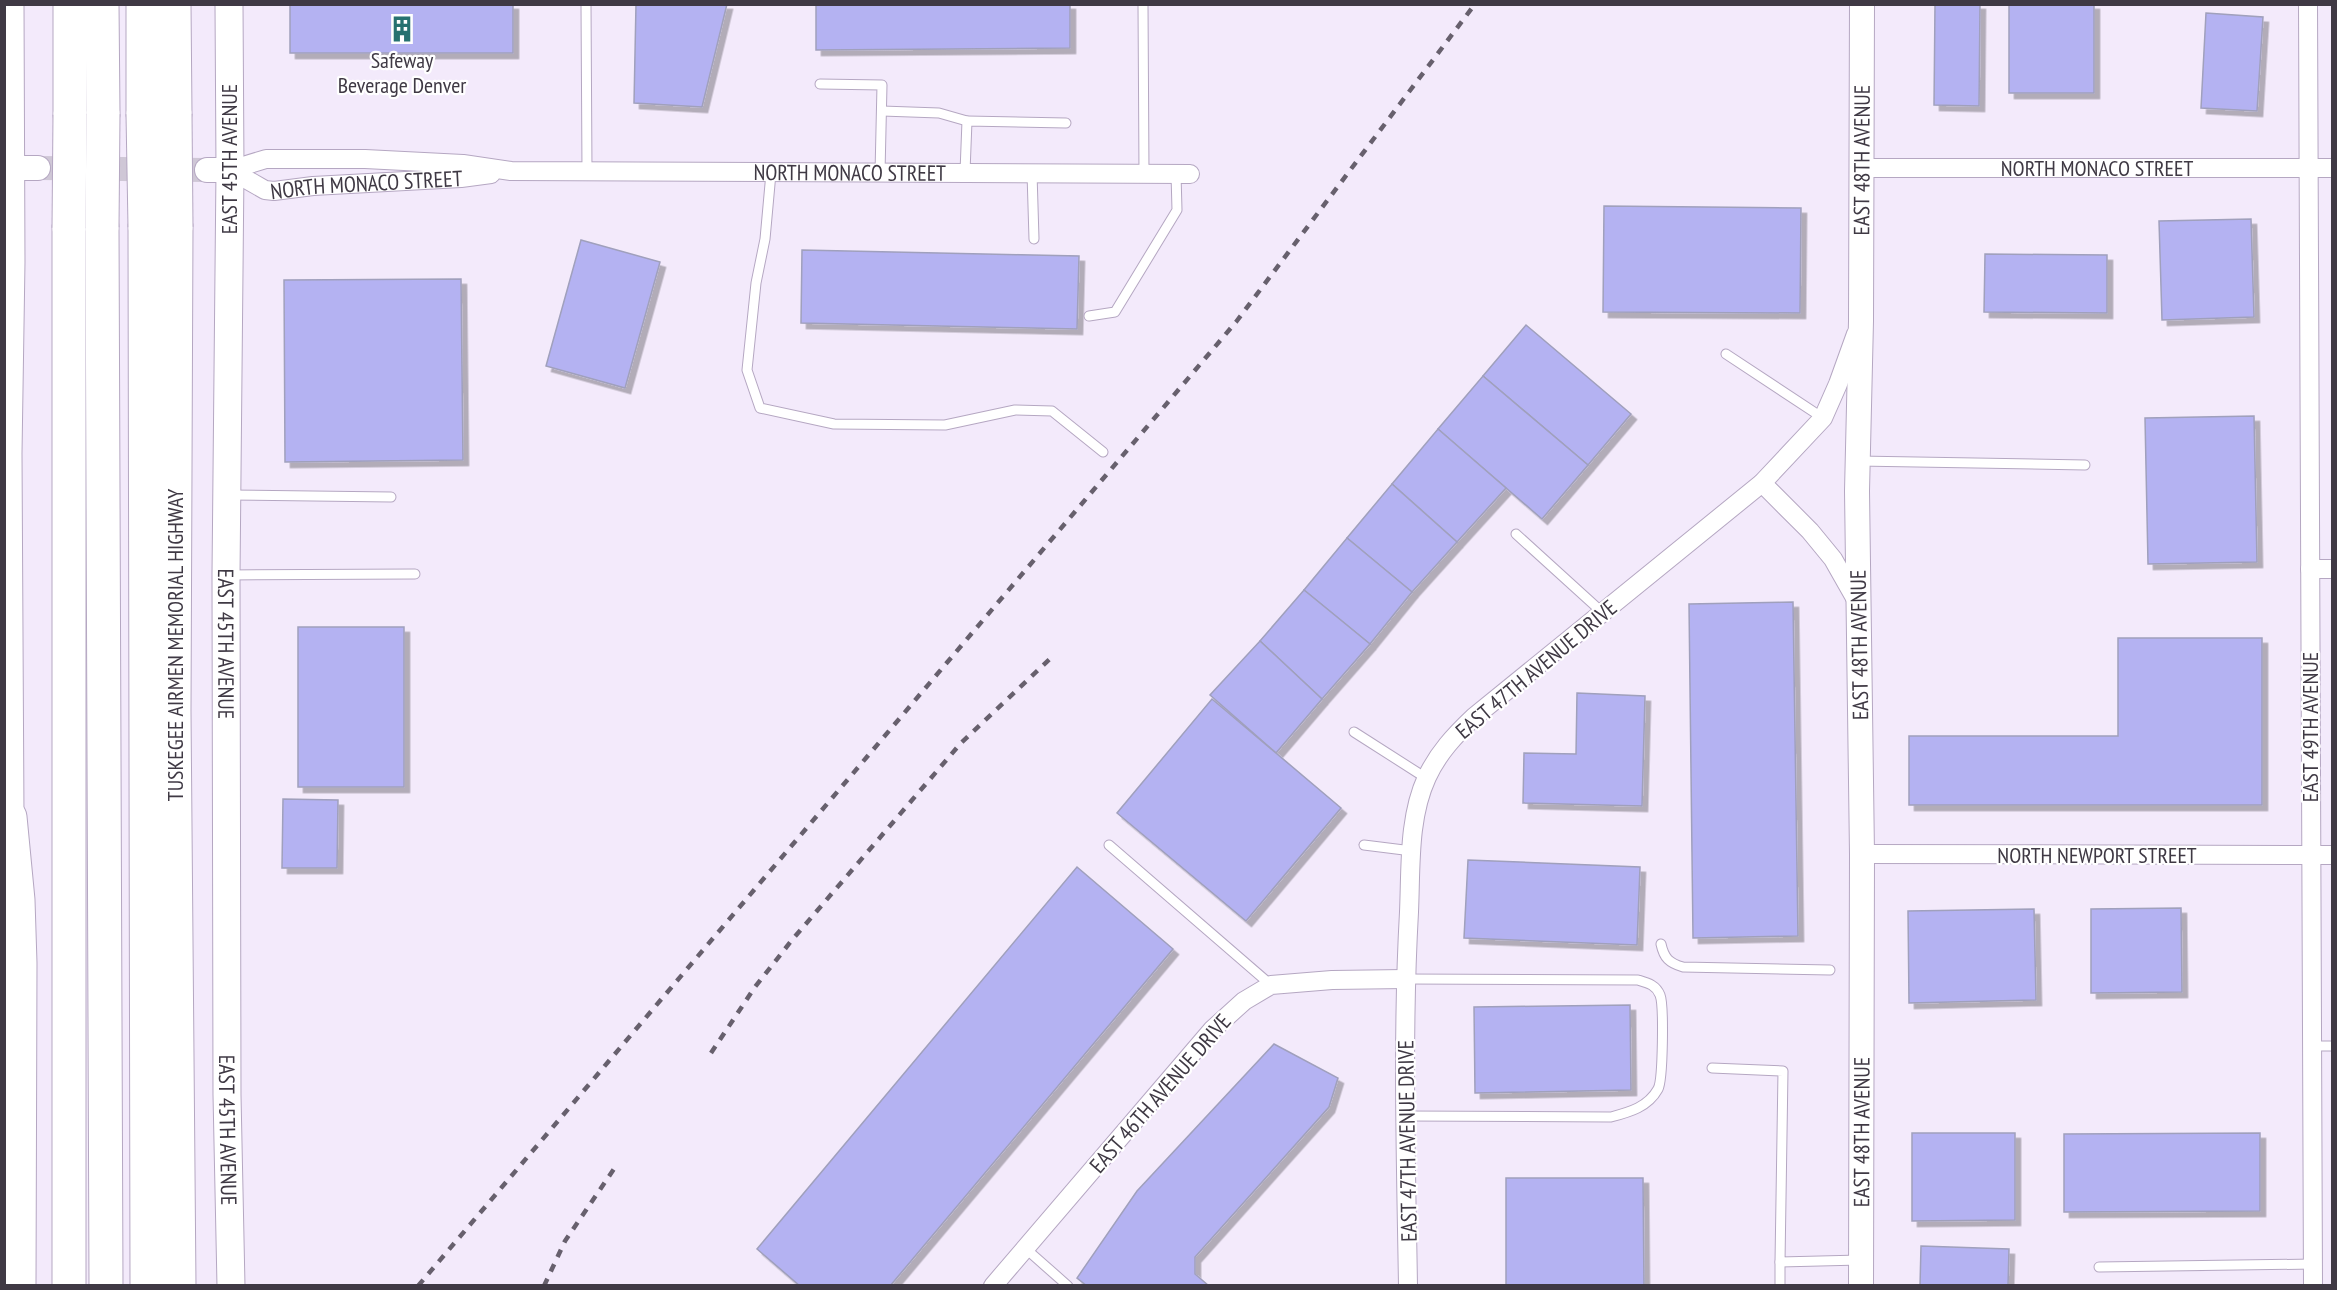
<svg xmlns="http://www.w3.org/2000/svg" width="2337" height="1290" font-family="'PT Sans Narrow',sans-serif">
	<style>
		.building { fill: #b4b2f2; stroke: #a0a0bc; stroke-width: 1.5; filter: url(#shadow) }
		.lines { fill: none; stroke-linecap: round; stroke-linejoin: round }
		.tertiary-tunnel { stroke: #cfc7d6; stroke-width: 24; stroke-dasharray: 24 12; stroke-linecap: butt }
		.service-casing { stroke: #b5a7c2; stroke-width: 11 }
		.minor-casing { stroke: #b5a7c2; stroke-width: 20 }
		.tertiary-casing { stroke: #b5a7c2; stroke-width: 26 }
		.secondary-casing { stroke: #b5a7c2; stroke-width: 29 }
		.motorway-casing { stroke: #b5a7c2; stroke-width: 35 }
		.service { stroke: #fff; stroke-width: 9 }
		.minor { stroke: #fff; stroke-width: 18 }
		.tertiary { stroke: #fff; stroke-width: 24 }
		.secondary { stroke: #fff; stroke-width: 27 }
		.motorway { stroke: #fff; stroke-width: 33 }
		.rail { stroke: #67606d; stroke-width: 4.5; stroke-dasharray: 8 8; stroke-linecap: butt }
		.motorway-bridge-casing { stroke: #b5a7c2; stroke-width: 35; stroke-linecap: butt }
		.motorway-bridge { stroke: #fff; stroke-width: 33 }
		.labels { text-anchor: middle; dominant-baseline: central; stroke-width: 4.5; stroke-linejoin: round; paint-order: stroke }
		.poi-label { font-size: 22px; fill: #3f3944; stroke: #fff }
		.street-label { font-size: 22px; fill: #3f3944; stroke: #fff }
	</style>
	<defs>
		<filter id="shadow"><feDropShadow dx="5.5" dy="5.5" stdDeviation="0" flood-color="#0004"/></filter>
	</defs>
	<rect width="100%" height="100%" fill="#f3eafb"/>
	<g class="building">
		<rect x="290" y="4" width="223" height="49"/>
		<path d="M636,4H727L702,107L634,103Z"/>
		<path d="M816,4H1070V48L816,50Z"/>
		<path d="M1935,4H1980L1979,106L1934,105Z"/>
		<rect x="2009" y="4" width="85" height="89"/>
		<path d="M2206,13L2263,17L2257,111L2201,108Z"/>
		<path d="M1604,206L1801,208L1800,313L1603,312Z"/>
		<path d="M2251,219L2254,317L2162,320L2159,221Z"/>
		<path d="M581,240L660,262L625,388L546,366Z"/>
		<path d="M802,250L1079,256L1077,329L801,323Z"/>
		<path d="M1985,254L2107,255V313L1984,312Z"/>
		<path d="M461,279L463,460L285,462L284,280Z"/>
		<path d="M1526,325L1631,414L1588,465L1483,376Z"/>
		<path d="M1483,376L1588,465L1542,519L1438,429Z"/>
		<path d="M2254,416L2257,562L2148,564L2145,418Z"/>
		<path d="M1438,429L1506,488L1457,542L1392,484Z"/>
		<path d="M1392,484L1457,542L1412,592L1347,538Z"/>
		<path d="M1347,538L1412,592L1370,644L1304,590Z"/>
		<path d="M1304,590L1370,644L1322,699L1260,641Z"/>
		<path d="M1793,602L1798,936L1693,938L1689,604Z"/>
		<rect x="298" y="627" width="106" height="160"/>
		<path d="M2118,638H2262V805H1909V736H2118Z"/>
		<path d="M1260,641L1322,699L1276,753L1210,695Z"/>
		<path d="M1577,693L1645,696L1642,806L1523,803L1524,753L1576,754Z"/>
		<path d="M1212,699L1341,808L1246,921L1117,813Z"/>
		<path d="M283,799L338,800L337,868H282Z"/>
		<path d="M1468,860L1640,867L1637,945L1464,938Z"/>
		<path d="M1077,867L1173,949L890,1286H800L757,1249Z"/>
		<path d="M2181,908L2182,992L2091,993V909Z"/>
		<path d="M2034,909L2036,1000L1909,1003L1908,911Z"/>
		<path d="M1630,1005L1631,1090L1475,1093L1474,1007Z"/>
		<path d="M1274,1044L1338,1078L1329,1107L1195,1257V1274L1209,1286H1087L1077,1278L1137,1191Z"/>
		<path d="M1912,1133H2015V1220L1912,1221Z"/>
		<path d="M2260,1133V1211L2064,1212V1134Z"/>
		<path d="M1506,1178H1643L1644,1286H1506Z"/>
		<path d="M1921,1246L2009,1249L2008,1286H1920Z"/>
	</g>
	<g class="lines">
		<path class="tertiary-tunnel" d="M38,168L207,170"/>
		<g class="service-casing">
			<g id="service">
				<path d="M586,4L587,172"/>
				<path d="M1143,4L1144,174"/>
				<path d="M820,84L882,85L880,173"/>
				<path d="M882,111L939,113L967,121"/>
				<path d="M965,172L967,121L1066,123"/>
				<path d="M771,173L765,239L756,283L747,370L760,408L834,424L945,425L1015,410L1052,411L1103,452"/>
				<path d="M1032,173L1034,239"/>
				<path d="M1089,316L1115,312L1177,210L1176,174"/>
				<path d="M1726,354L1823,418"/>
				<path d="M1858,461L2085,465"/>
				<path d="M228,495L391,497"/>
				<path d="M1516,534L1603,613"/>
				<path d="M228,575L415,574"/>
				<path d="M1354,732L1426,778"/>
				<path d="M1109,845L1271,985"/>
				<path d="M1364,845L1412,851"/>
				<path d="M1661,944C1664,958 1669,963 1683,967L1830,970"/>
				<path d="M1405,979L1638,980C1648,983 1656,985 1660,995C1664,1005 1663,1080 1658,1089C1648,1107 1630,1112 1611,1117L1406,1116"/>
				<path d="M2312,1046H2332"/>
				<path d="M1712,1068L1783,1071L1780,1262L1860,1260"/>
				<path d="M1025,1248L1068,1286"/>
				<path d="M2099,1267L2313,1264"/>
				<path d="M1780,1286V1262"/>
			</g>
		</g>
		<g class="minor-casing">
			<g id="minor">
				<path d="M2308,4L2313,1286"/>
				<path id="s1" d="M1861,168H2332"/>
				<path id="s2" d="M230,170L266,159H365L463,164L511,171L1190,174"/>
				<path id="s3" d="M230,170L265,190L274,191L313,186L461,178L491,174"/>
				<path d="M1762,483L1810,531L1833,559L1858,603"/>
				<path d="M2310,569H2332"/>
				<path d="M1862,854L2332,855"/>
				<path d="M993,1286L1212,1030L1244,1001L1271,985L1332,980L1405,979"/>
				<path d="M1408,1286C1406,1161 1402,1036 1409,912C1411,867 1408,818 1427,777C1438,753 1455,735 1474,717L1762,483L1823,418L1838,384L1856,334"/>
			</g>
		</g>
		<g class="tertiary-casing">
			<g id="tertiary">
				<path d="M4,168H38"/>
				<path d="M207,170H230"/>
				<path id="s4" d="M1861,1286L1862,854L1857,491L1861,321L1862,4"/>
			</g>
		</g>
		<g class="secondary-casing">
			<g id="secondary">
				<path d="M10,4L11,262L8,453L10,817"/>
				<path id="s5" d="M229,4L230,170L226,575L227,1095L231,1286"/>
			</g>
		</g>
		<g class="motorway-casing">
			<g id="motorway">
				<path d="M102,4L103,114"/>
				<path d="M143,4V114"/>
				<path d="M174,4L175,114"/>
				<path d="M70,115V4"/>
				<path d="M102,227L106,1286"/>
				<path d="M145,227L147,1286"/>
				<path d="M176,227L174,711L179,1286"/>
				<path d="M69,228V1286"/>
				<path d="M10,817L18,900L20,963L19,1286"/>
			</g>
		</g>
		<use href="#service" class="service"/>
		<use href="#minor" class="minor"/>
		<use href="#tertiary" class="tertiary"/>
		<use href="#secondary" class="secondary"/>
		<use href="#motorway" class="motorway"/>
		<g class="rail">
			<path d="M711,1053L755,987L792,940L961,743L1054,655"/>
			<path d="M418,1286L1236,322L1475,4"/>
			<path d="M544,1286L565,1241L616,1166"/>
		</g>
		<g class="motorway-bridge-casing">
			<g id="motorway-bridge">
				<path d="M143,114L145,227"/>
				<path d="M175,114L176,227"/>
				<path d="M102,227L103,114"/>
				<path d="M69,228L70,115"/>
			</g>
		</g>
		<use href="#motorway-bridge" class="motorway-bridge"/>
	</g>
	<defs>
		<g id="building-bare" transform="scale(2.07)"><path d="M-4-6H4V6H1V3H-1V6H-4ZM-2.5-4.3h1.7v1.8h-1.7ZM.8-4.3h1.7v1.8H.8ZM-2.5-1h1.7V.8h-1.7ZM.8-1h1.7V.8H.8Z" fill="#267170" stroke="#fff" stroke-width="2.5" paint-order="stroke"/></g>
	</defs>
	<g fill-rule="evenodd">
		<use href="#building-bare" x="402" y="29"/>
	</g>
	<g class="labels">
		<g class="poi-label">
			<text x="402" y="60">Safeway<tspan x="402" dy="25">Beverage Denver</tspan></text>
		</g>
		<g class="street-label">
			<text transform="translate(229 159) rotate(-90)">EAST 45TH AVENUE</text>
			<text stroke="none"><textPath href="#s4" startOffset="1126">EAST 48TH AVENUE</textPath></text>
			<text stroke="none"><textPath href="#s1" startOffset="236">NORTH MONACO STREET</textPath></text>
			<text stroke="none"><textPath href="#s2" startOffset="622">NORTH MONACO STREET</textPath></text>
			<text stroke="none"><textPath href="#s3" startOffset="142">NORTH MONACO STREET</textPath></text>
			<text transform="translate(175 645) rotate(-90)">TUSKEGEE AIRMEN MEMORIAL HIGHWAY</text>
			<text stroke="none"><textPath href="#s5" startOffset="640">EAST 45TH AVENUE</textPath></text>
			<text transform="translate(1859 645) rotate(-91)">EAST 48TH AVENUE</text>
			<text transform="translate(1536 669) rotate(-40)">EAST 47TH AVENUE DRIVE</text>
			<text transform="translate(2310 727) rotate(-90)">EAST 49TH AVENUE</text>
			<text x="2097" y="855">NORTH NEWPORT STREET</text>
			<text transform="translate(1160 1093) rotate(-49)">EAST 46TH AVENUE DRIVE</text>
			<text stroke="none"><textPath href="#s5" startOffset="1126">EAST 45TH AVENUE</textPath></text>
			<text stroke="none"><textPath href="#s4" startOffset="154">EAST 48TH AVENUE</textPath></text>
			<text transform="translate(1407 1141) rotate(-91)">EAST 47TH AVENUE DRIVE</text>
		</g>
	</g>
	<rect width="2337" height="1290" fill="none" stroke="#3f3944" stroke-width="12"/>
</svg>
